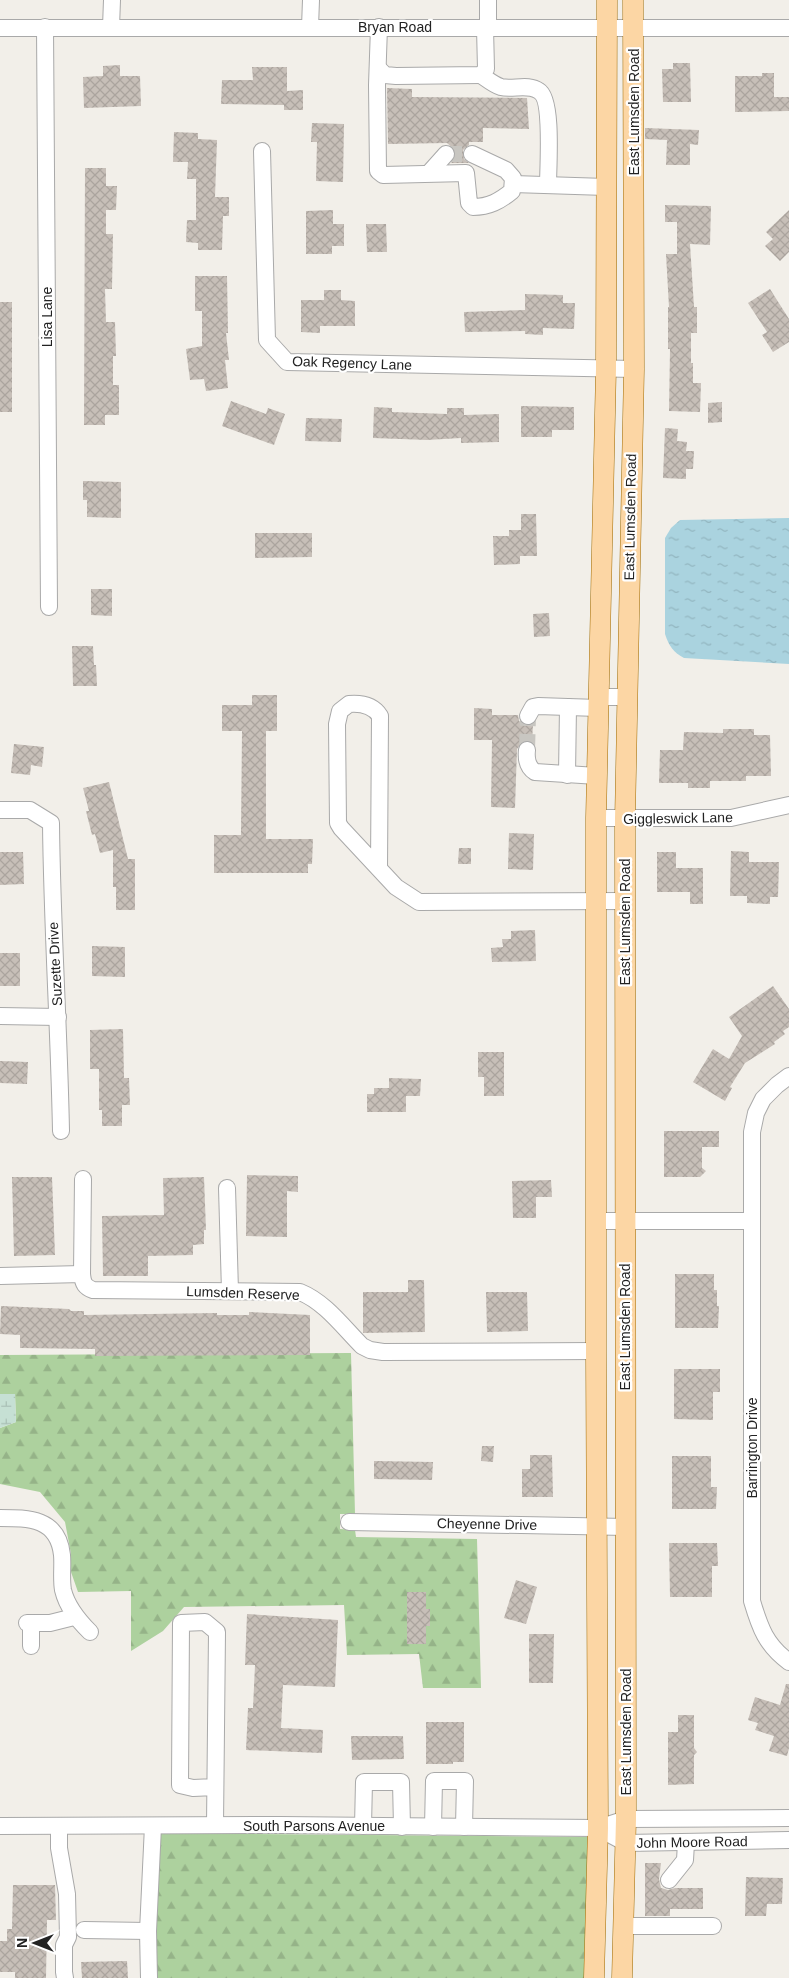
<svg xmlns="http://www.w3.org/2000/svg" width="789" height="1978" font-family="Arial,sans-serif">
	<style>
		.forest { fill: url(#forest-firs) }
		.wetland { fill: url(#wetland-marsh) }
		.water { fill: url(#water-ripples) }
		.building { fill: url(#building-cross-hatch) }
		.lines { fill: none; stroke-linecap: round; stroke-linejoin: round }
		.minor-tunnel { stroke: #c8c6c1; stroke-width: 16; stroke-dasharray: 16 8; stroke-linecap: butt }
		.minor-casing { stroke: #a9a9a9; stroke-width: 18 }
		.major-casing { stroke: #a06b00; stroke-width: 21 }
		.minor { stroke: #fff; stroke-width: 16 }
		.major { stroke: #fcd6a4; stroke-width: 20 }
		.labels { text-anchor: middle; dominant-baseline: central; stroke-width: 4.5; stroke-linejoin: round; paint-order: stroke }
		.street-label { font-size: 14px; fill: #222; stroke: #fff }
	</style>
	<defs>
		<pattern id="forest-firs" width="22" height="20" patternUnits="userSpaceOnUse" patternTransform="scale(1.25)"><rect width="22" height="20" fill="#add19e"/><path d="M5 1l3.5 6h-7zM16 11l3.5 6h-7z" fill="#95b388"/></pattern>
		<pattern id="wetland-marsh" width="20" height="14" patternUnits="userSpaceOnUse" patternTransform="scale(1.25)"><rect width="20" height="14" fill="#c6e0d4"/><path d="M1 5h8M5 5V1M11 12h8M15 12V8" fill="none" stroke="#aac0b6"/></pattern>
		<pattern id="water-ripples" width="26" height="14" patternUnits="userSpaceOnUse" patternTransform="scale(1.25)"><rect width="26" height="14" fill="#aad3df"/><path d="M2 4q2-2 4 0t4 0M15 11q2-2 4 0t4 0" fill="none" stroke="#92b5bf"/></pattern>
		<pattern id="building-cross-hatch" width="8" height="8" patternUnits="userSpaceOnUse" patternTransform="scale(1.25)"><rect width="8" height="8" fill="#c7bfb8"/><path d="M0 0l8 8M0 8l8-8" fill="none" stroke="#aba49e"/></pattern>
	</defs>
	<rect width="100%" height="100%" fill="#f2efe9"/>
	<g class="forest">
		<path d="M351,1353L355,1514H340V1529L355,1530L356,1537L477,1539L481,1688H423L419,1654L347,1655L344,1605L184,1607L163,1631L131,1651V1591L78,1592L71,1572V1554L65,1522L40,1492L0,1484V1428L16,1422L15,1394H0V1355Z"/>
		<path d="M156,1833L589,1837L585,1978H154Z"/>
	</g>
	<path class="wetland" d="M0,1394H15L16,1422L0,1428Z"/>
	<path class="water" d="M789,518V664L684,658C673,652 669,646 665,634V538L671,528L680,520Z"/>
	<g class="building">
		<path d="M673,63H690L691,102H663L662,69H673Z"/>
		<path d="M120,65V76H140L141,106L84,108L83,77L103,76V66Z"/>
		<path d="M252,67H287V91L303,90V110H284V105L221,104L222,80H253Z"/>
		<path d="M762,73H774V97H789V111L735,112V76H762Z"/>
		<path d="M387,88L412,89V97L527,98L529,129L483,128V142H469V145L463,150L464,159L469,163H451L456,157V151L447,143L388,144Z"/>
		<path d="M312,123L344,124L343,182L316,181L317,142H311Z"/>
		<path d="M645,128L699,130L698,145L690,144V165H666L667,140L645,139Z"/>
		<path d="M174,132L198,133V139L217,140L215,197H229V216H223L222,250H198V243L186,242L187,220H196V179H187L188,162H173Z"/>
		<path d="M85,168H106V186H117L116,210H106V234H113L112,289H105L106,322H115L116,356H113V385H119V415H105V425H84Z"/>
		<path d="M665,205L711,206L710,245L690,244L694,307H697V333H691V363H693V383H701L700,412L669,411L670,349H668V307H669L666,254H677V222H665Z"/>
		<path d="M333,210V224H344V246H332V254H306V211Z"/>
		<path d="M789,210V252L780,261L765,246L773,239L766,232Z"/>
		<path d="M366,224H386L387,252H367Z"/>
		<path d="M195,276H227L228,333H226L229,360H225L228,388L206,391L204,379L190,380L186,349L202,346V311H195Z"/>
		<path d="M770,289L789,319V342L773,352L762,335L767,332L748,303Z"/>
		<path d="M324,290H341V300L355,301V326H320V333L301,332V300H324Z"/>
		<path d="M525,294L563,295V303H575L574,329L543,328V335L525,334V331L465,332L464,312L525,310Z"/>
		<rect x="0" y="302" width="12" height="110"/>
		<path d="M231,401L266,414L268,408L285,414L274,445L222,426Z"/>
		<path d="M722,402V422L708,423V403Z"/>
		<path d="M521,406L574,407V430H552V437H521Z"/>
		<path d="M374,407L392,408V412L447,414V408H464V415L499,414V442L461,443V438L427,440L373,438Z"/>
		<path d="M306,418L342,419L341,442L305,441Z"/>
		<path d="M665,428L678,429L677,441L687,442L686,451H694L693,469H686V479L663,478Z"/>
		<path d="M83,481L121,482V518L87,517V500H83Z"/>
		<path d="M521,514H536L537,556H520V564L494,565L493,536H509V530H521Z"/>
		<path d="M255,533H312V557L255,558Z"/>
		<path d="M91,589H112V616L91,615Z"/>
		<path d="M549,613L550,636L534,637L533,614Z"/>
		<path d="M72,646H93L94,665H96L97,686H73Z"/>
		<path d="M252,695H277V731H266V839H313L312,864H308V873H214V835H241L242,731H222V705H252Z"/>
		<path d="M474,708L492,709V715H518L519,721L523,724L533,725L532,742L523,741L517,749L515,808L491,807L492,740H474Z"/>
		<path d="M723,729H754V735H770L771,776H746V781H710V788H688V783H659L660,750H683L684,732L723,733Z"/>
		<path d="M14,744L44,747L42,767L31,765L30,775L11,773Z"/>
		<path d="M109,782L128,859H135V910H116V887H113V850L100,853L95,834L92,835L86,811H89L83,788Z"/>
		<path d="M509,833L534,834L533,870L508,869Z"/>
		<path d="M459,848H471V864H458Z"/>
		<path d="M731,851L749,852V862H779L778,897H770V904L747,903V896H730Z"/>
		<path d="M0,852H23L24,884L0,885Z"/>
		<path d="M657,852H676V868H703V904H690V892H657Z"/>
		<path d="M535,930L536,961L492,962L491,948L503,947L502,939H511V931Z"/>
		<path d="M92,946L125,947V977L92,976Z"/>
		<rect x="0" y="953" width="20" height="33"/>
		<path d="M773,986L789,1009V1027L783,1031L785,1034L774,1042L775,1044L745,1063L730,1087L732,1088L725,1101L693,1082L713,1049L729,1059L742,1036L729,1017Z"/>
		<path d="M123,1029L124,1078H129L130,1105H122V1126H102V1110H99V1069H90V1030Z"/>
		<path d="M478,1052H504V1096H484V1077H478Z"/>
		<path d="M0,1061L28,1062L27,1084L0,1083Z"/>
		<path d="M389,1078L421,1079L420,1096H406V1112H367V1094H374V1088H389Z"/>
		<path d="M664,1131H719V1147H702V1168L706,1171L700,1177H664Z"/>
		<path d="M247,1175L298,1176V1192L287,1191V1237L246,1236Z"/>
		<path d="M12,1177H52L55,1255L14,1256Z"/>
		<path d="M204,1177L206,1230H204V1244L193,1245V1255L148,1256V1276H103L102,1216L164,1215L163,1178Z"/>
		<path d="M551,1180L552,1197H536V1218H513L512,1181Z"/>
		<path d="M675,1274H714V1290H717V1306H719L718,1328H675Z"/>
		<path d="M408,1280H424L425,1332L363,1333V1292H408Z"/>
		<path d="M486,1292H527L528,1331L487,1332Z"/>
		<path d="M1,1306L69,1309L71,1311H84V1315L217,1313V1315H249V1312L310,1315V1355L95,1356V1349L20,1348V1335L0,1334Z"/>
		<path d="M674,1369H720V1392H713V1420L674,1419Z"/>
		<path d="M482,1446H494L493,1462L481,1461Z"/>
		<path d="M530,1455H552L553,1497H522V1469H530Z"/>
		<path d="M672,1456H711V1487H717L716,1509H672Z"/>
		<path d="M374,1461L433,1462L432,1480L374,1479Z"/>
		<path d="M669,1543H717L718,1566H712V1597H670Z"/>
		<path d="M516,1580L537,1587L526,1624L504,1618Z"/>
		<path d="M407,1592H426V1609H430V1626H426V1644H407Z"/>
		<path d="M247,1614L338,1620L335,1687L283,1685L281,1728L323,1730L322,1753L246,1750L248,1708H253L255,1665H245Z"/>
		<path d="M529,1634H554L553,1683H529Z"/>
		<path d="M786,1684H789V1748L787,1756L769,1751L774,1736L755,1730L758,1723L748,1720L755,1697L780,1705Z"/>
		<path d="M678,1715H694V1748L697,1752L694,1755V1784L668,1785V1732H678Z"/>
		<path d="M426,1722H464V1762H453V1764H426Z"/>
		<path d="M351,1736H403L404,1759L352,1760Z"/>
		<path d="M645,1863H661L659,1879L661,1888L668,1890L675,1888H703V1909H670V1916H645Z"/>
		<path d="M746,1877L783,1878L782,1904H767L766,1916H745Z"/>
		<path d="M13,1885H55L56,1920H47L46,1978H15V1972H0V1941H7V1929H12Z"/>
		<path d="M127,1961L128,1978H82L81,1962Z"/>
	</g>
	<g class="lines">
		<g class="minor-tunnel">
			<path d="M446,154H472"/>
			<path d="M527,750L528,716"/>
		</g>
		<g class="minor-casing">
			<g id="minor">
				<path d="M488,0V28"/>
				<path d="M45,27L49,607"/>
				<path d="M111,27L112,0"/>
				<path d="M310,27L311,0"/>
				<path d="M379,27L377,85L378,171L383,175L466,173L469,203L473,207C489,207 500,201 512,191L513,178L506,170L472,154"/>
				<path d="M0,28H789"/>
				<path d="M379,69L385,75L396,76L481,75L486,69L485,28"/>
				<path d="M481,75C487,79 494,85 501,87C513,90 528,83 539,91C553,99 548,168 548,185"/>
				<path d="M262,151L267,340L287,362L634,369"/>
				<path d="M429,173L446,154"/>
				<path d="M513,184L606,187"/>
				<path d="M598,697H627"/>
				<path d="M528,716L533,707L538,706L598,708"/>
				<path d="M527,750C526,759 527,767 535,772L597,776"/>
				<path d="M567,775L568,707"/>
				<path d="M0,810H30L51,823C52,926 59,1028 61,1131"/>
				<path d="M596,818H731L789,805"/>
				<path d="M379,869L380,716C373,705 361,703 349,704L340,711L337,724L338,823L341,828L396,887L419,902L625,901"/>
				<path d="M0,1016L58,1017"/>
				<path d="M789,1076L777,1085L763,1099L756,1113L752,1132V1601C760,1628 766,1645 789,1662"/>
				<path d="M227,1188L230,1291"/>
				<path d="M596,1221H751"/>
				<path d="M82,1274L83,1179"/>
				<path d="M0,1276L82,1274C83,1284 85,1287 93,1290L300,1292C325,1302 343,1327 362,1346L370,1350L383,1352L596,1351"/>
				<path d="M0,1518C29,1518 58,1518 62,1555C63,1566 61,1579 63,1590C67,1607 78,1620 90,1632"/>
				<path d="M349,1522L626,1527"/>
				<path d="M27,1623H50L74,1617"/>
				<path d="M31,1623V1646"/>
				<path d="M215,1825L217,1632L205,1622L181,1623L180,1785L193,1788L215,1787"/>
				<path d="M0,1826L281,1825L598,1828L626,1819L789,1818"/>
				<path d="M59,1826V1848L67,1894L68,1937L64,1945V1972L65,1978"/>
				<path d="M363,1826L364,1782H401L402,1827"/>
				<path d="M433,1827L434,1781H465L464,1827"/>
				<path d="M598,1828L626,1843L789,1840"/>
				<path d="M669,1880L685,1860L686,1843"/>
				<path d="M624,1926H713"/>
				<path d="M84,1930L148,1931"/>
				<path d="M149,1978L148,1931L153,1826"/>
			</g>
		</g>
		<g class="major-casing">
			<g id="major">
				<path d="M594,1978L598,1828L596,1351V818L606,369L607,0"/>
				<path d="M622,1978L626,1819L625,819L634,369L633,0"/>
			</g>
		</g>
		<use href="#minor" class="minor"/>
		<use href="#major" class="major"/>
	</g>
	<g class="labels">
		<g class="street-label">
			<text x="395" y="27">Bryan Road</text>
			<text transform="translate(634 112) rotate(-90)">East Lumsden Road</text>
			<text transform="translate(47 317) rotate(-90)">Lisa Lane</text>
			<text transform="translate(352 363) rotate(2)">Oak Regency Lane</text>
			<text transform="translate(630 517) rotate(-89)">East Lumsden Road</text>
			<text transform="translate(678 818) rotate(-1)">Giggleswick Lane</text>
			<text transform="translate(625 922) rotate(-90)">East Lumsden Road</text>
			<text transform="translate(55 964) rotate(-93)">Suzette Drive</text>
			<text transform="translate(243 1293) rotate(2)">Lumsden Reserve</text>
			<text transform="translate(625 1327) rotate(-90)">East Lumsden Road</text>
			<text transform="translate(752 1448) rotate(-90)">Barrington Drive</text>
			<text transform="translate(487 1524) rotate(1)">Cheyenne Drive</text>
			<text transform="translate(626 1732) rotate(-90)">East Lumsden Road</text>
			<text x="314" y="1826">South Parsons Avenue</text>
			<text transform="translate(692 1842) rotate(-1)">John Moore Road</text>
		</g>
	</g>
	<g transform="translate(35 1943) rotate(270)" stroke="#ffffff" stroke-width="4" paint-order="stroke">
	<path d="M0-4L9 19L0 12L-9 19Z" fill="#222222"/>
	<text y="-8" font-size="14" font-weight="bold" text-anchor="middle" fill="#222222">N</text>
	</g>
</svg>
